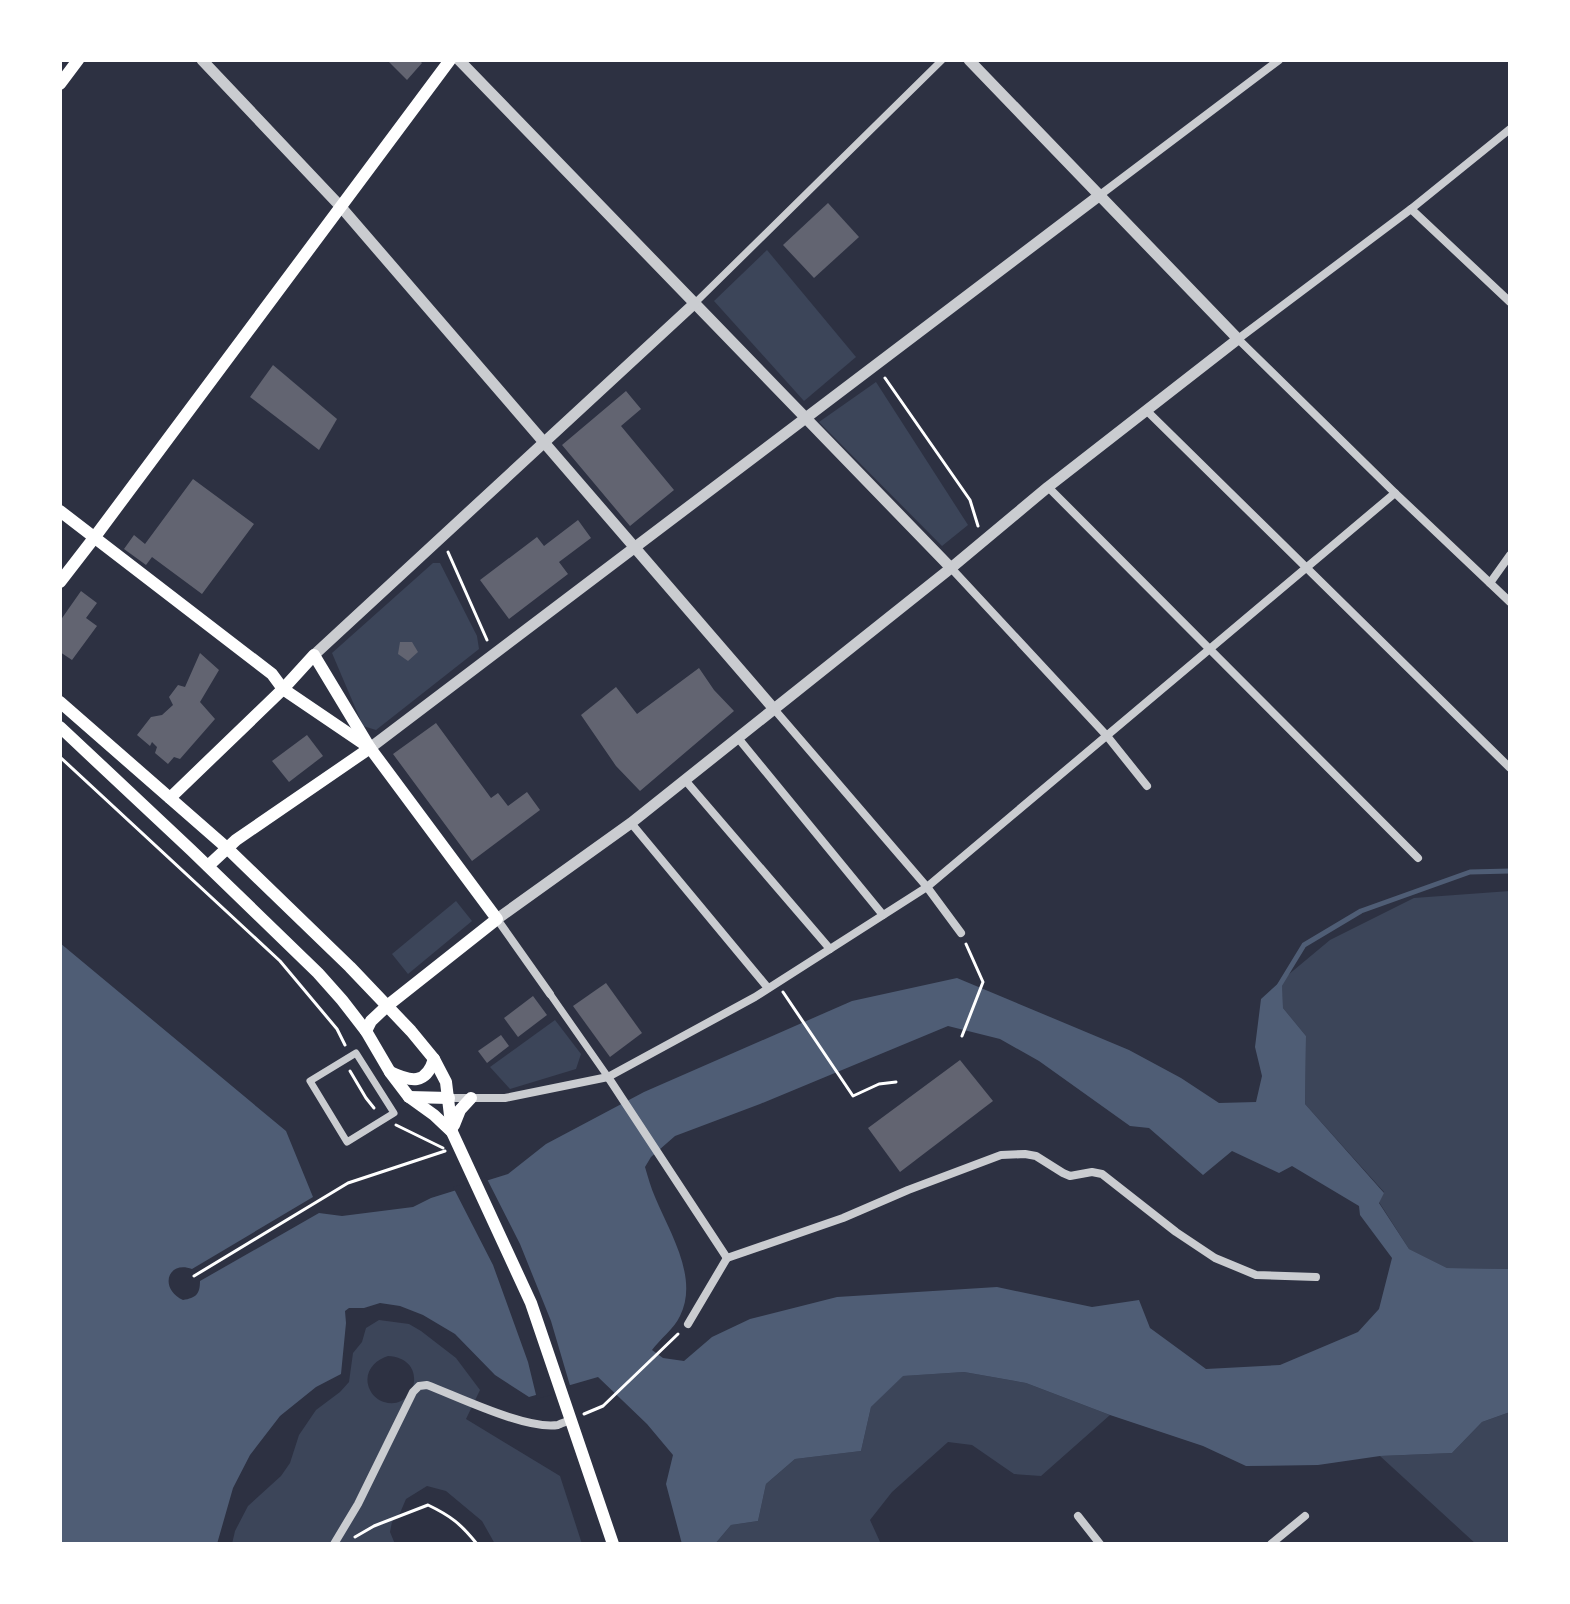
<svg xmlns="http://www.w3.org/2000/svg" width="1570" height="1604" font-family="'IBM Plex Sans',sans-serif">
	<style>
		.green { fill: #3c4559; fill-rule: evenodd }
		.water { fill: #4f5d75; fill-rule: evenodd }
		.pier { fill: #2d3142 }
		.lines { fill: none; stroke-linecap: round; stroke-linejoin: round }
		.stream { stroke: #4f5d75; stroke-width: 5 }
		.building { fill: #626471 }
		.path { stroke: #fff; stroke-width: 3 }
		.pedestrian { stroke: #caccd0; stroke-width: 7 }
		.minor { stroke: #caccd0; stroke-width: 8 }
		.tertiary { stroke: #caccd0; stroke-width: 11 }
		.secondary { stroke: #fff; stroke-width: 12 }
	</style>
	<rect width="100%" height="100%" fill="#2d3142"/>
	<g class="green">
		<path d="M767,250L856,357L804,401L714,301Z"/>
		<path d="M876,382L968,525L942,546L819,422Z"/>
		<path d="M433,563H440L477,636L479,649L376,730L363,726L332,653Z"/>
		<path d="M1510,891V1269L1447,1268L1409,1249L1379,1202L1384,1192L1305,1104L1306,1036L1283,1008L1282,980L1330,940L1414,898Z"/>
		<path d="M456,901L472,921L408,974L392,954Z"/>
		<path d="M555,1020L581,1054L576,1069L510,1089L490,1067Z"/>
		<path d="M379,1320L409,1324L421,1331L456,1358L480,1390L466,1419L560,1476L582,1544H495L482,1521L446,1491L427,1486L406,1499L400,1513L392,1522L390,1532L395,1544H232L235,1531L248,1506L281,1476L290,1463L299,1435L316,1410L340,1392L349,1382L353,1353L362,1342L366,1328ZM388,1356C430,1358 416,1412 384,1402C378,1400 373,1396 370,1390C362,1374 374,1360 388,1356Z"/>
		<path d="M964,1372L1026,1383L1110,1415L1041,1476L1014,1474L972,1445L948,1442L892,1492L870,1520L881,1544H715L731,1525L758,1521L766,1484L795,1459L861,1451L871,1407L902,1376Z"/>
		<path d="M1510,1412V1544H1476L1380,1456L1452,1453L1482,1422Z"/>
	</g>
	<path class="water" d="M60,943L286,1131L313,1197L192,1269C167,1260 159,1289 183,1300C196,1298 200,1294 200,1281L319,1213L342,1216L413,1207L431,1198L508,1174L546,1144L644,1092L852,1001L957,978L1129,1050L1181,1078L1219,1103L1256,1102L1262,1076L1255,1047L1261,999L1282,980L1283,1008L1306,1036L1305,1104L1384,1193L1379,1203L1409,1249L1447,1268L1510,1269V1412L1482,1422L1452,1453L1380,1456L1318,1465L1246,1466L1203,1446L1110,1415L1026,1383L964,1372L903,1376L871,1407L861,1451L795,1459L766,1484L758,1521L731,1525L715,1544H682L666,1484L673,1455L647,1424L598,1377L529,1397L495,1375L455,1334L423,1315L400,1306L380,1303L364,1308H349L345,1311L346,1323L341,1374L316,1387L280,1416L250,1455L233,1488L217,1544H60ZM948,1026L1000,1039L1039,1061L1130,1126L1149,1128L1203,1175L1232,1151L1279,1173L1292,1166L1359,1206L1360,1215L1392,1258L1379,1309L1358,1332L1280,1365L1206,1369L1150,1328L1139,1300L1092,1307L997,1287L837,1297L750,1319L712,1337L684,1361L663,1358L652,1350C660,1339 674,1329 680,1316C699,1278 670,1233 655,1197C651,1188 648,1177 645,1167L651,1157L675,1136L760,1104Z"/>
	<path class="pier" d="M486,1177L520,1244L551,1321L571,1389L537,1399L528,1362L493,1265L453,1187Z"/>
	<g class="lines">
		<path class="stream" d="M1279,986L1304,945L1361,911L1470,872L1510,871"/>
	</g>
	<g class="building">
		<path d="M387,60H419L422,63L407,80Z"/>
		<path d="M828,203L859,237L814,278L783,245Z"/>
		<path d="M273,365L337,419L319,450L250,397Z"/>
		<path d="M626,391L641,409L621,426L674,490L630,526L562,445Z"/>
		<path d="M193,479L254,524L202,594L152,557L146,565L124,549L134,535L145,544Z"/>
		<path d="M578,520L591,538L559,562L568,574L509,619L480,580L537,537L544,546Z"/>
		<path d="M81,591L97,603L86,618L97,626L72,660L60,652V621Z"/>
		<path d="M400,642H412L418,652L408,661L398,654Z"/>
		<path d="M200,653L219,670L200,702L215,719L180,759L174,757L168,764L155,753L157,747L152,742L150,746L137,735L151,717L162,715L173,705L169,697L178,685L185,687Z"/>
		<path d="M699,668L714,690L734,711L640,791L616,766L581,715L616,687L637,714Z"/>
		<path d="M436,723L491,798L498,793L508,806L527,792L540,810L472,861L393,754Z"/>
		<path d="M307,735L323,756L289,782L272,761Z"/>
		<path d="M606,983L642,1033L610,1057L573,1006Z"/>
		<path d="M533,996L547,1015L518,1037L504,1018Z"/>
		<path d="M501,1035L509,1046L487,1063L478,1051Z"/>
		<path d="M960,1060L993,1101L900,1172L868,1128Z"/>
	</g>
	<g class="lines">
		<g class="path">
			<path d="M885,378L970,500L978,526"/>
			<path d="M448,552L487,640"/>
			<path d="M60,757L280,961L337,1029L345,1045"/>
			<path d="M783,992L853,1096L879,1084L896,1082"/>
			<path d="M962,1036L983,982L966,944"/>
			<path d="M350,1071L366,1098L374,1108"/>
			<path d="M396,1125L443,1148"/>
			<path d="M194,1276L348,1183L445,1151"/>
			<path d="M584,1414L603,1406L678,1334"/>
			<path d="M355,1537L374,1526L428,1505C451,1516 461,1524 477,1544"/>
		</g>
		<g class="pedestrian">
			<path d="M695,303L942,60"/>
			<path d="M550,994L608,1077"/>
			<path d="M356,1053L394,1113L347,1142L310,1081Z"/>
		</g>
		<g class="minor">
			<path d="M1510,129L1411,209L1238,339L1395,493L1510,602"/>
			<path d="M1100,195L1279,60"/>
			<path d="M1411,209L1510,302"/>
			<path d="M1146,410L1510,768"/>
			<path d="M1048,487L1418,858"/>
			<path d="M951,568L1107,736L1147,786"/>
			<path d="M1490,583L1510,555"/>
			<path d="M774,709L927,887L961,933"/>
			<path d="M738,738L883,915"/>
			<path d="M685,780L830,949"/>
			<path d="M631,823L768,988"/>
			<path d="M497,919L550,994"/>
			<path d="M608,1077L727,1258"/>
			<path d="M449,1098H505L608,1077L755,997L927,887L1395,493"/>
			<path d="M727,1258L843,1218L908,1190L1001,1155L1025,1154L1036,1156L1063,1173L1070,1176L1092,1172L1102,1174L1176,1232L1215,1258L1256,1275L1316,1277"/>
			<path d="M688,1324L727,1258"/>
			<path d="M1078,1516L1100,1544"/>
			<path d="M334,1544L358,1504L413,1392L419,1386L427,1385C459,1397 526,1430 558,1425C559,1424 569,1421 570,1420"/>
			<path d="M1271,1544L1305,1516"/>
		</g>
		<g class="tertiary">
			<path d="M202,60L341,207L774,709"/>
			<path d="M459,60L951,568"/>
			<path d="M314,655L695,303"/>
			<path d="M370,748L1100,195"/>
			<path d="M497,919L631,823L951,568L1048,487L1238,339L969,60"/>
		</g>
		<g class="secondary">
			<path d="M60,84L78,60"/>
			<path d="M60,511L272,674L283,689L367,746"/>
			<path d="M60,582L94,538L450,60"/>
			<path d="M60,702L227,848L350,967L411,1031L434,1059L446,1082L452,1132"/>
			<path d="M60,727L191,850L318,973L342,1000L366,1031L390,1072L409,1097L434,1115L452,1132L531,1303L613,1544"/>
			<path d="M170,798L283,689L314,655L370,748L497,919L387,1006L371,1021L366,1031"/>
			<path d="M208,866L236,840L370,748"/>
			<path d="M390,1072C411,1082 426,1085 434,1059"/>
			<path d="M409,1097L449,1098"/>
			<path d="M454,1125L460,1110L471,1098"/>
		</g>
	</g>
	<rect width="1570" height="1604" fill="none" stroke="#ffffff" stroke-width="124"/>
</svg>
